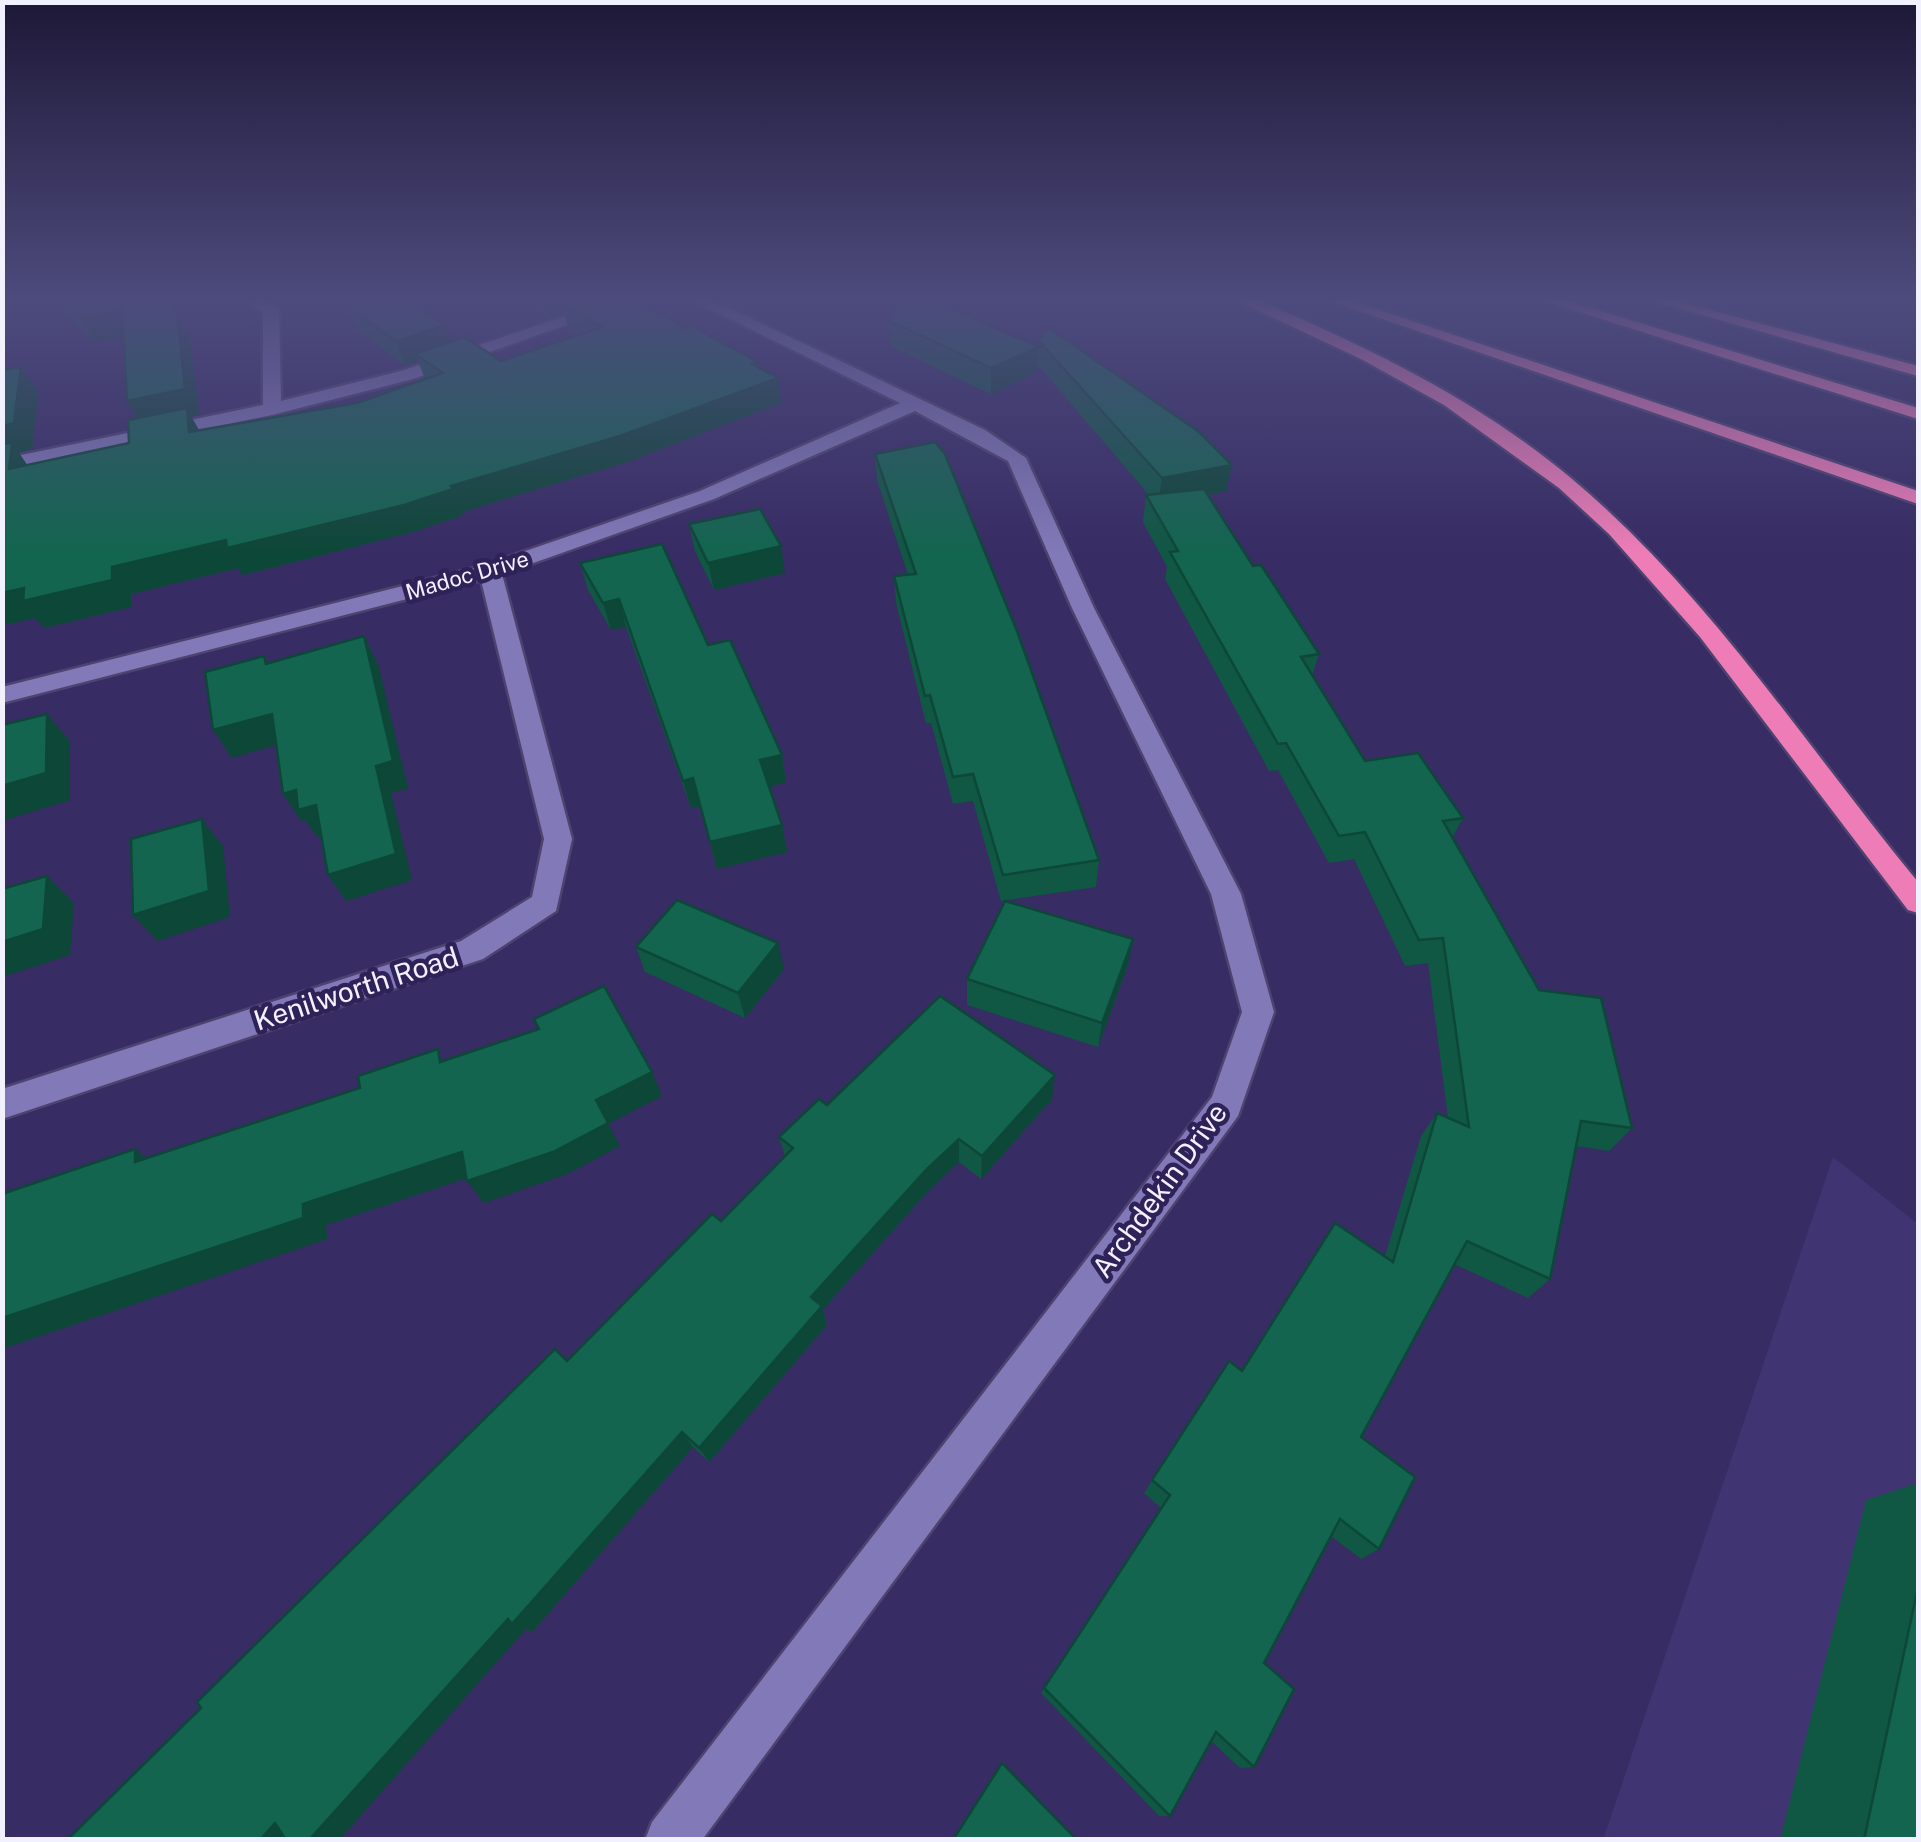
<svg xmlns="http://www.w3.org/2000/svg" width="1921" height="1842" font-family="'Public Sans',sans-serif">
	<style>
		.built { fill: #413473 }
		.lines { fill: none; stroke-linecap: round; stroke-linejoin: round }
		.street-casing { stroke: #4e436f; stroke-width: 5 }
		.highway-casing { stroke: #4e436f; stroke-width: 5 }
		.street { fill: #8279b8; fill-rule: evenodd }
		.highway { fill: #ee7db7; fill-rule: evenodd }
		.wall { fill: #105744 }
		.shaded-wall { fill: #0d4737 }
		.building { fill: #13654f; stroke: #0d4737; stroke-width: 2.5 }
		.labels { text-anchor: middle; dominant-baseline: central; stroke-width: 9; stroke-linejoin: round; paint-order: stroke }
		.far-street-label { font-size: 22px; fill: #f2f1ff; stroke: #2e2258 }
		.street-label { font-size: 28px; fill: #f2f1ff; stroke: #2e2258 }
	</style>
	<rect width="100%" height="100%" fill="#372c64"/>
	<path class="built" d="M1833,1157L1918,1224V1839L1603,1840Z"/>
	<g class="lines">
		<g class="street-casing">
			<g id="street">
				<path d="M243,297H261L279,310L281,401L401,371L623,297H645L413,379L272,415L2,471V459L263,405V312Z"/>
				<path d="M686,297H706L985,430L1026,458L1094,608L1241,894L1274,1012L1238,1116L702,1840H645L652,1822L1212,1097L1242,1012L1211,894L1072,608L1008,461L915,411L714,499L502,574L572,839L556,911L483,959L2,1119V1089L461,941L532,897L544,839L481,580L2,703V687L482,566L700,491L900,403Z"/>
			</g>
		</g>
		<g class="highway-casing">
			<g id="highway">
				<path d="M1229,297H1250C1364,345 1477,399 1572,479C1709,594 1806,746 1918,882V913L1908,910L1700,637L1609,534L1559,488L1444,405L1361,359Z"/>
				<path d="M1319,297H1341L1918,491V504Z"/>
				<path d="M1532,297H1555L1918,408V419Z"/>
				<path d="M1638,297H1663L1918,366V376Z"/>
			</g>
		</g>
		<use href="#street" class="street"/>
		<use href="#highway" class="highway"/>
	</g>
	<g class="wall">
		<path d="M2,297H165L190,339L199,414L191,416L199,430L357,403L425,379L418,361L406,366L358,331L350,312L328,297H437L413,304L451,342L501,361L579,335L568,328L564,313L550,317L515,297H631L685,328L757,362V367L781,403L627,462L462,512L463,515L416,531L243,575L238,568L131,594V607L44,628L36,618L2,625V370L21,367L38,392L32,449L19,453L27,465L129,443L137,418L127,401L123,336L96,342L45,297Z"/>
		<path d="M889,321L1038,347V340L1226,491L1207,495L1253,566L1319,654L1312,676L1365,761L1463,818L1452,838L1539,990L1632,1128L1609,1151L1576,1146L1550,1279L1528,1298L1454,1264L1361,1437L1379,1549L1361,1559L1331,1536L1264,1663L1254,1767L1240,1768L1211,1741L1170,1816H1159L1041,1693L1161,1508L1144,1493L1229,1361L1242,1371L1385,1256L1421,1136L1437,1113L1448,1118L1428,963L1405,966L1354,859L1329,863L1278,770L1269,771L1165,579L1167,567L1143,522L1146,495H1149L1038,365L1037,372L991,394L890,346Z"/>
		<path d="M875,454L1099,860L1096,887L1001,901L973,801L953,804L931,723H926L896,603L894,576L908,575L877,480Z"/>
		<path d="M689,524L785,573L714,590L695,551Z"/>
		<path d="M580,563L708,645L782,755L786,782L769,787L782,825L787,852L717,869L700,806L691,808L626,627L611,630L588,590Z"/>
		<path d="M636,947L784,969L745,1018L645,972Z"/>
		<path d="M1128,965L1098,1047L967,1005V979Z"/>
		<path d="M1052,1099L981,1179L959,1162L928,1191L823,1309L827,1325L709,1462L693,1447L532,1632L526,1629L567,1361L721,1221L785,1156L779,1137L827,1105Z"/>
		<path d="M1918,1483V1840H1780L1866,1500Z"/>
	</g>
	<g class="shaded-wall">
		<path d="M2,297H45L2,308Z"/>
		<path d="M351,297H437L365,319L359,315Z"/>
		<path d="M544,297H600L562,304L564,313L550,317Z"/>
		<path d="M122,309L136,333L96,342L81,318Z"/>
		<path d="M177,315L190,339L199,414L191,416L201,434L142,426L127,401Z"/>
		<path d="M445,325L454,350L415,354L418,361L406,366L396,341Z"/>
		<path d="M1039,347L1037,372L991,394V368Z"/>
		<path d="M757,362L760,384L778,378L781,403L627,462L462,512L463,515L416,531L243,575L238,568L131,594V607L44,628L36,618L2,625V593L451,486Z"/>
		<path d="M21,367L38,392L32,449L19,453L30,469H9L2,458V426Z"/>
		<path d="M1232,465L1226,491L1158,504L1162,478Z"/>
		<path d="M781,546L785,573L714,590L708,563Z"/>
		<path d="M619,599L626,627L611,630L603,603Z"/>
		<path d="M364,636L378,664L408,788L391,793L412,880L346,901L328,875L376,766Z"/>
		<path d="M47,714L70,741V800L2,821V786Z"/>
		<path d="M272,714L289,741L232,758L213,730Z"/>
		<path d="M782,755L786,782L766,788L760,760Z"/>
		<path d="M693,778L700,806L691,808L683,781Z"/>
		<path d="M296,790L316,805L333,832L317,837L305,820L301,821L283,794Z"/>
		<path d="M202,819L223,846L230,917L157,941L133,915Z"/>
		<path d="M782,825L787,852L717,869L710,842Z"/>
		<path d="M47,876L74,903L70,955L2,977V942Z"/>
		<path d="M1133,939L1128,965L1098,1047L1102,1023Z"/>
		<path d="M778,943L784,969L745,1018L738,993Z"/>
		<path d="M652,1072L662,1096L608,1124L596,1100Z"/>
		<path d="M1055,1075L1052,1099L981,1179L982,1156Z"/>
		<path d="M608,1123L620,1146L567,1174L484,1203L467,1181Z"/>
		<path d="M959,1139V1162L928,1191L823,1309L827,1325L709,1462L699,1448L811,1297L927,1169Z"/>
		<path d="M135,1149L164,1171L135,1162Z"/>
		<path d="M462,1152L479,1174L326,1225L327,1239L2,1349V1318L303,1204Z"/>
		<path d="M682,1432L693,1447L532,1632L526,1629L339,1840H309L508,1619Z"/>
		<path d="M275,1823L293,1840H260Z"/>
	</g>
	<g class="building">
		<path d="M57,297H165L168,299L177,315L185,389L127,401L122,309L81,318Z"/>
		<path d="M383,297H401L445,325L396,341L348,307Z"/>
		<path d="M583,297H631L685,328L690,325L745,355L757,362L752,364L778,378L620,436L451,486L453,489L404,505L227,548L226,540L112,567V580L23,601L24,588L2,593V444L12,443L9,469L129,443L128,420L187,408L189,432L357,403L443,373L415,354L464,337L501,361L602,327L562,304Z"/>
		<path d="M901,297H924L1039,347L991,368L889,321Z"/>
		<path d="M1049,328L1199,432L1232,465L1162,478L1038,340Z"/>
		<path d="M21,367L14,423L2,426V370Z"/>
		<path d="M935,442L945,454L1017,631L1099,860L1003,875L973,774L953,777L930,695L925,696L894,576L916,574L875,454Z"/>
		<path d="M1204,489L1253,566L1261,565L1319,654L1301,657L1365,761L1418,753L1463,818L1443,821L1539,990L1601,998L1632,1128L1581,1121L1550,1279L1467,1241L1361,1437L1415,1477L1379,1549L1340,1519L1264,1663L1294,1689L1254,1767L1216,1732L1170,1816L1044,1688L1170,1495L1152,1480L1229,1361L1242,1371L1335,1223L1393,1262L1437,1113L1469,1127L1443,938L1419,940L1365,832L1339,836L1286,743L1278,744L1170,552L1178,551L1146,495Z"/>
		<path d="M760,509L781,546L708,563L689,524Z"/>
		<path d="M662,544L708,645L730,640L782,755L760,760L782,825L710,842L693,778L683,781L619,599L603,603L580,563Z"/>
		<path d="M364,636L393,761L376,766L396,854L328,875L316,805L298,810L296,790L283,794L272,714L213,730L205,672L264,656L266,664Z"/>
		<path d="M47,714L46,773L2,786V725Z"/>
		<path d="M202,819L209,891L133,915L131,839Z"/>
		<path d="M47,876L43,929L2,942V889Z"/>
		<path d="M677,900L778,943L738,993L636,947Z"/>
		<path d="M1005,901L1133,939L1102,1023L967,979Z"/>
		<path d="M604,986L652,1072L596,1100L608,1123L553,1152L467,1181L462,1152L303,1204V1218L2,1318V1194L135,1149V1162L360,1088L358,1076L438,1049L440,1062L539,1029L534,1019Z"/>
		<path d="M940,996L1055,1075L982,1156L959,1139L927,1169L811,1297L822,1306L699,1448L682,1432L512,1624L508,1619L309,1840H286L275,1823L260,1840H67L201,1708L197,1702L555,1349L567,1361L712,1214L721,1221L793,1148L779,1137L819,1099L827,1105Z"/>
		<path d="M1918,1587V1840H1864Z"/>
		<path d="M1002,1763L1077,1840H953Z"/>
	</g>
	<linearGradient id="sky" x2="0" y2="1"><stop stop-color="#1e1837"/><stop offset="0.54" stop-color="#4d4b7d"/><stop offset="1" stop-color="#4d4b7d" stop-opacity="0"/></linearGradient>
	<rect width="1921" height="554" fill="url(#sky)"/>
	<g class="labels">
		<g class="far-street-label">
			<text transform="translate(467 575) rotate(-16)">Madoc Drive</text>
		</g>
		<g class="street-label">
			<text transform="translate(356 988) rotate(-18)">Kenilworth Road</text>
			<text transform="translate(1159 1190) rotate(-54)">Archdekin Drive</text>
		</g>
	</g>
	<rect width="1921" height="1842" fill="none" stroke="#f2f1ff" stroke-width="10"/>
</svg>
